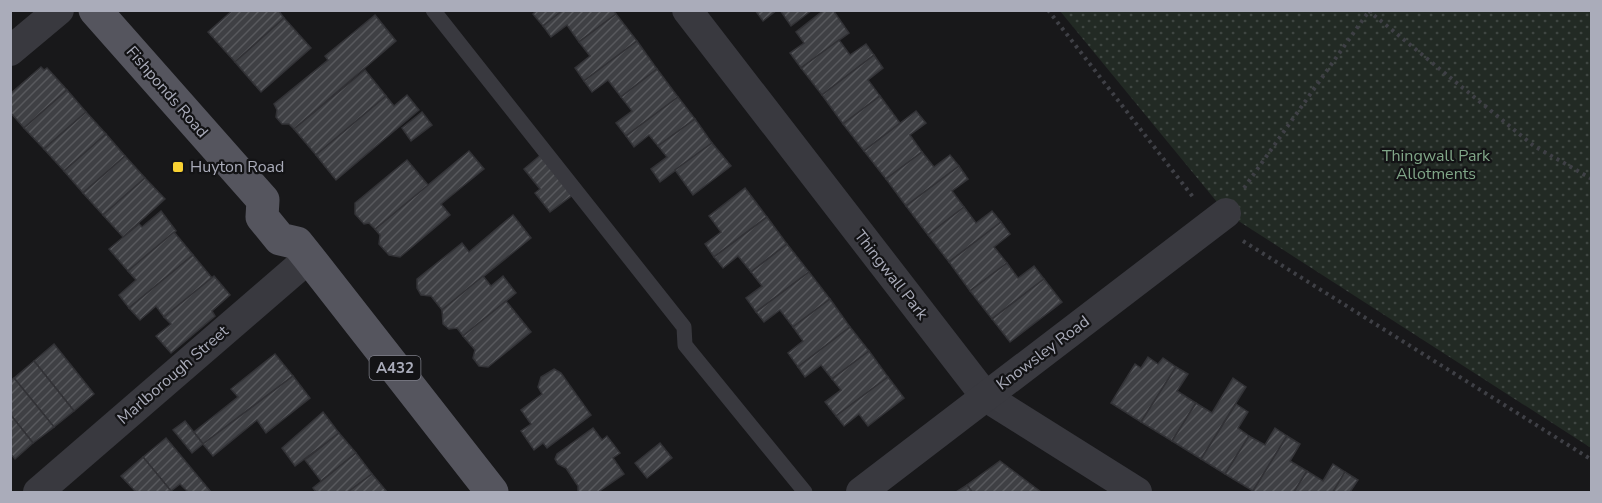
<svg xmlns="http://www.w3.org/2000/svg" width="1602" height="503" font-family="'Nunito Sans',sans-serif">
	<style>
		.garden { fill: url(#garden-dots) }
		.building { fill: url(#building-hatch); stroke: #323236; stroke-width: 1.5 }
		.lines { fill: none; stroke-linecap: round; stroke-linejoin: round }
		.path { stroke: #3f4046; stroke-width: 4; stroke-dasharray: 3 4.5; stroke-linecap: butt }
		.lane { stroke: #39393f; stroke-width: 15 }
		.street { stroke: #39393f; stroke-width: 30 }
		.primary { stroke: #55555e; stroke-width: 33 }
		.poi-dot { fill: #f8d132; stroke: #131315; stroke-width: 2 }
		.labels { text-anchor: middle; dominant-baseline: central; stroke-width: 4.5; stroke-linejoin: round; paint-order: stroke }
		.shield { fill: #131315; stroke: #7d7e88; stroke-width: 1.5 }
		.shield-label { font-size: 15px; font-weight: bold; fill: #aaacba }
		.street-label { font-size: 16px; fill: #aaacba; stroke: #131315 }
		.park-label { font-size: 16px; fill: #80a688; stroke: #131315 }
		.poi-label { font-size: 16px; fill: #aaacba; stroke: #131315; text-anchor: start }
	</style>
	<defs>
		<pattern id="garden-dots" width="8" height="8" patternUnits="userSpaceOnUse" patternTransform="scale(1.5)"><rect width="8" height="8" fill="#222a24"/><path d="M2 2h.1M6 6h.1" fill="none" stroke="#3f4642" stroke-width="1.8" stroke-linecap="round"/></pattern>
		<pattern id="building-hatch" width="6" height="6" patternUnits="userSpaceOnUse" patternTransform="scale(1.5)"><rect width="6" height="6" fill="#3f4044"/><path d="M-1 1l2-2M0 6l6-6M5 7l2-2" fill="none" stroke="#58595d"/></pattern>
	</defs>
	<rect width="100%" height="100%" fill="#18181a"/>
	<path class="garden" d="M1060,11H1591V448L1226,213Z"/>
	<g class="building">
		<path d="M233,10H278L284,18L235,62L208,32Z"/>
		<path d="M537,10H563L543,26L533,14Z"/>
		<path d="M563,10H613L616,14L579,42L567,25L551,37L543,26Z"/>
		<path d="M755,10H777L763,21Z"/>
		<path d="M780,10H812L791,26Z"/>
		<path d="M824,10H833L849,33L801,68L790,53L804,43L796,32Z"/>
		<path d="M616,14L637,41L584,81L575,68L590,56L579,42Z"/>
		<path d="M375,15L396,41L294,129L289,124H282L276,117L277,110L274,104L328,60L325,56Z"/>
		<path d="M284,18L311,48L261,92L235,62Z"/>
		<path d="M839,40L850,55L866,44L874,55L822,95L801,68Z"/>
		<path d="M637,41L657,69L621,97L608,80L592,92L584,81Z"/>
		<path d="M874,55L883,68L868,80L880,96L843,124L822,95Z"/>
		<path d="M41,67L44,70L47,68L67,90L24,128L10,112V94Z"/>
		<path d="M657,69L678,97L626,136L616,123L632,111L621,97Z"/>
		<path d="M365,70L386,96L316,155L294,129Z"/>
		<path d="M67,90L86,112L44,149L24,128Z"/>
		<path d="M407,95L419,110L336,180L316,155L386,96L394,106Z"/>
		<path d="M880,96L900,123L864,151L843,124Z"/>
		<path d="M678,97L695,119L658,146L649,135L634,147L626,136Z"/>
		<path d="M916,111L926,123L910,135L922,152L886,179L864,151Z"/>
		<path d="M86,112L106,134L64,171L44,149Z"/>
		<path d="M422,112L432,125L411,141L402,128Z"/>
		<path d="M695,119L712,143L660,182L651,169L667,157L658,146Z"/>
		<path d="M106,134L125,156L83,193L64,171Z"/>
		<path d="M712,143L731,166L693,195L675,170Z"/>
		<path d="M469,151L484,169L441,204L450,215L400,257L389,255L379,244L380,235L375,229Z"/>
		<path d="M922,152L934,167L950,155L959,166L906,206L886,179Z"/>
		<path d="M543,153L574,194L550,212L535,193L540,189L524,169Z"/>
		<path d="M125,156L145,178L103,215L83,193Z"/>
		<path d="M407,160L428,185L375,229L369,223L364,224L355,214V203Z"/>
		<path d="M959,166L968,179L952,191L964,207L928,235L906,206Z"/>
		<path d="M145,178L165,199L123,237L103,215Z"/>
		<path d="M745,188L767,217L714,257L705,244L721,232L709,216Z"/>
		<path d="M964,207L976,223L992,211L1001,222L949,262L928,235Z"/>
		<path d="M161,211L176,231L128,271L109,249L139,224L142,227Z"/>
		<path d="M513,215L531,238L442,310L431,296L421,295L417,288V279L462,243L469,252Z"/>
		<path d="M767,217L787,244L751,272L738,256L723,268L714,257Z"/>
		<path d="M1001,222L1010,234L994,247L1007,263L970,291L949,262Z"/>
		<path d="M174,232L193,255L129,308L119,295L136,280L128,271Z"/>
		<path d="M787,244L809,272L756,312L746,298L762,286L751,272Z"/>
		<path d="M193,255L212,278L164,317L156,306L140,320L129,308Z"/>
		<path d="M1007,263L1018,278L1034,266L1044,279L992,319L970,291Z"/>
		<path d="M809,272L830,299L793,327L780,310L764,322L756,312Z"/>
		<path d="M214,276L230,295L212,311L215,316L171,353L156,336L171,324L164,317Z"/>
		<path d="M483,276L491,286L503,276L516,293L463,336L457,328L449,329L443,324L442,310Z"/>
		<path d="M1044,279L1062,302L1010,342L992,319Z"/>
		<path d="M830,299L850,327L798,367L788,353L803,341L793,327Z"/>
		<path d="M506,301L531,332L488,367L479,366L473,358L475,350L463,336Z"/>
		<path d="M850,327L869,351L832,379L821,365L805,377L798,367Z"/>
		<path d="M54,344L94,394L74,411L34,361Z"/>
		<path d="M869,351L888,377L836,416L825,402L841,390L832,379Z"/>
		<path d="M275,354L293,376L203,444L194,432L238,397L231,389Z"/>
		<path d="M1148,357L1158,364L1163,358L1176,367L1141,422L1111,403L1135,364L1141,368Z"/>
		<path d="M34,361L74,411L54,427L14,378Z"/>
		<path d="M1176,367L1188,374L1177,391L1196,403L1172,441L1141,422Z"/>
		<path d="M554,369L561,373L591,415L547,448L543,443L534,450L521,431L531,424L521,410L542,394L538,387L541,377Z"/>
		<path d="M293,376L310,398L266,433L257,420L213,456L203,444Z"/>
		<path d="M888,377L904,398L868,426L859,414L844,426L836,416Z"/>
		<path d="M14,378L54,427L33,443L10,414V381Z"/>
		<path d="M1233,378L1246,387L1201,459L1172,441L1196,403L1212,413Z"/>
		<path d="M1236,404L1248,412L1238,428L1249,436L1225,474L1201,459Z"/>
		<path d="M323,412L339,433L295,466L282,448Z"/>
		<path d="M10,414L33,443L15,459L10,453Z"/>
		<path d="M185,421L203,444L192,453L173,430Z"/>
		<path d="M593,428L602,440L607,436L620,453L613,458L624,474L598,492H578V486L566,468L558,464L555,459L557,454Z"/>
		<path d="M1275,428L1287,436L1253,491L1225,474L1249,436L1265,445Z"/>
		<path d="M339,433L356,453L321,481L305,460Z"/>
		<path d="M1287,436L1300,444L1290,461L1307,471L1294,492H1255L1253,491Z"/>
		<path d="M166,438L211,492H188L180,484L171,491L143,457Z"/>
		<path d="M660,443L672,458L647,478L635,463Z"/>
		<path d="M356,453L372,474L348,492H316L313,488Z"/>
		<path d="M143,457L171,491L170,492H136L121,476Z"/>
		<path d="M1000,461L1041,492H972L967,485Z"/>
		<path d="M1333,464L1345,472L1333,492H1294L1307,471L1323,481Z"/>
		<path d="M1345,472L1358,480L1350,492H1333Z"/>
		<path d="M372,474L387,492H348Z"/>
		<path d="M967,485L972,492H956Z"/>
	</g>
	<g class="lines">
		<g class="path">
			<path d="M1048,10L1193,197"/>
			<path d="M1371,10L1370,12L1534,146L1592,179"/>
			<path d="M1244,188L1369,11"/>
			<path d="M1243,241L1592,460"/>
		</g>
		<path class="lane" d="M433,10L684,327L685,345L805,492"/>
		<g class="street">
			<path d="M687,10L986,397L1137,492"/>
			<path d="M10,51L59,10"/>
			<path d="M38,492L309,258"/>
			<path d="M861,492L1226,213"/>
		</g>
		<path class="primary" d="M95,10L263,200L262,217L280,239L297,243L309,258L492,492"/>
	</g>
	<rect class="poi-dot" x="172" y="161" width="12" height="12" rx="3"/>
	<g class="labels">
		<rect class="shield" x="369.5" y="356" width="51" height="24" rx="4.5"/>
		<g class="shield-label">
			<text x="395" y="368">A432</text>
		</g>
		<g class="street-label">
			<text transform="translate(167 92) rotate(49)">Fishponds Road</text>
			<text transform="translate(891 275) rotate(52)">Thingwall Park</text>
			<text transform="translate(1043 353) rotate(-37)">Knowsley Road</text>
			<text transform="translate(173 375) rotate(-41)">Marlborough Street</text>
		</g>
		<g class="park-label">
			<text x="1436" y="156">Thingwall Park<tspan x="1436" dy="18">Allotments</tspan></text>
		</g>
		<g class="poi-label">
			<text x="190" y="167">Huyton Road</text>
		</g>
	</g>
	<rect width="1602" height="503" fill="none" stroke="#aaacba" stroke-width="24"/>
</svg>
